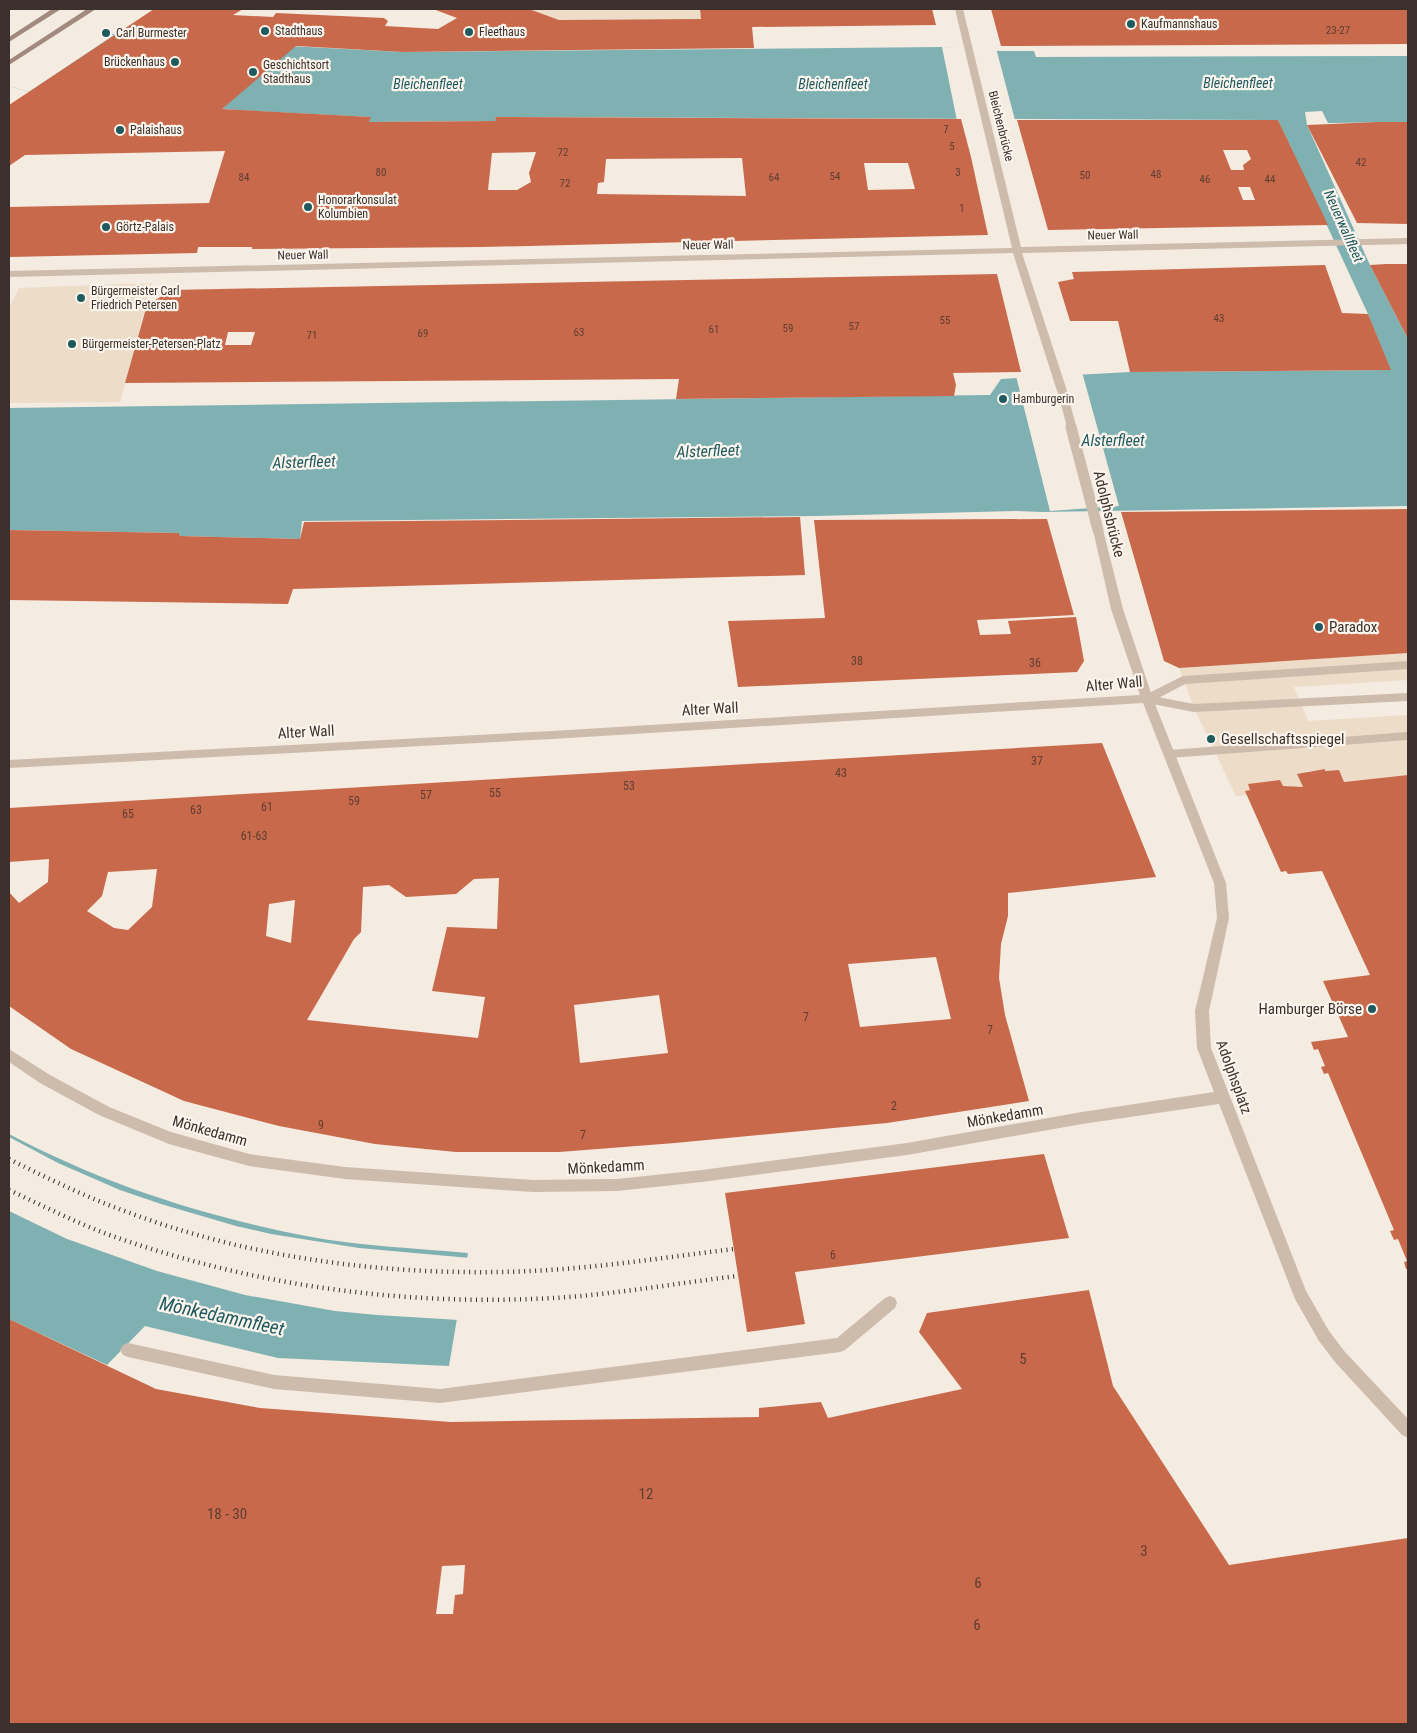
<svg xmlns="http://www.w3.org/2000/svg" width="1417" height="1733" font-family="'Roboto Condensed',sans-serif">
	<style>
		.plaza { fill: #ecdcc8 }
		.water { fill: #7fb0b2 }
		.pier { fill: #f4ebe1 }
		.building { fill: #c8694b; fill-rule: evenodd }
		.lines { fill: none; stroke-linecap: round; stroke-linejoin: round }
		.service { fill: #cdbbac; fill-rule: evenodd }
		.pedestrian { fill: #cdbbac; fill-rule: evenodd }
		.minor { fill: #cdbbac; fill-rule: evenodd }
		.secondary { fill: #a18a7d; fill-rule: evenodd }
		.rail { stroke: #3b302b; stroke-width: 4.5; stroke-dasharray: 1 4.5; stroke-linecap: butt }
		.minor-bridge-far1 { stroke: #cdbbac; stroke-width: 9 }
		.minor-bridge { stroke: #cdbbac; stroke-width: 11 }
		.poi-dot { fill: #1f5a5e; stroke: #fbf5ee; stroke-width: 2 }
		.labels { text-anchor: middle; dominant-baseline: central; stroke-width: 4.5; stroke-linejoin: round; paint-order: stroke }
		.far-number-label { font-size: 11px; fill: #5e3e33 }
		.far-poi-label { font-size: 12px; fill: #3b302b; stroke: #fbf5ee; text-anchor: start }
		.far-street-label { font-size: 12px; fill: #3b302b; stroke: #fbf5ee }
		.number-label { font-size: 12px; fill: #5e3e33 }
		.far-water-label { font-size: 14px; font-style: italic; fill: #1f5a5e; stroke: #fbf5ee }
		.street-label { font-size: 15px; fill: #3b302b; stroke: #fbf5ee }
		.poi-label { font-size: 15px; fill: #3b302b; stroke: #fbf5ee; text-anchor: start }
		.near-number-label { font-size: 15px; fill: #5e3e33 }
		.water-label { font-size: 16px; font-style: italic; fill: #1f5a5e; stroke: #fbf5ee }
		.near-water-label { font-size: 19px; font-style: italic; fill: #1f5a5e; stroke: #fbf5ee }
	</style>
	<rect width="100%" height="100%" fill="#f4ebe1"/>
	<g class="plaza">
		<path d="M529,9H700L701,19L559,20Z"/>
		<path d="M152,283L120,402L9,403V308L19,288Z"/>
		<path d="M1408,653V680L1294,687L1308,721L1408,715V775L1344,782L1339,770L1307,771L1308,773L1297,775L1303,787L1292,788L1291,786L1248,784L1250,790L1246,791L1247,795L1236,796L1194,708L1179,668Z"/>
	</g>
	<g class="water">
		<path d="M9,15L136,38L403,52L942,47L1001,51H1034L1036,57L1408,56V122L1328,123L1322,111L1305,112L1307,125L1370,265L1408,339V506L1041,512L1016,511L816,516L302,521L300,539L180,536L179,533L9,530V408L990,395L1001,379L1130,372L1390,370L1368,314L1278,120L495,117L496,121L369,122L370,117L237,110L29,92L9,86Z"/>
		<path d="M9,1134C104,1184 200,1215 306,1236C359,1246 414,1248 468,1253L449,1366L278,1358L145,1326L107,1365L9,1319Z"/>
	</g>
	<g class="pier">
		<path d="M13,14L88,27L114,35L29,92L9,86V16Z"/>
		<path d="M942,47L996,48L1015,120L957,121Z"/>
		<path d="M1082,372L1119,506L1050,511L1016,376Z"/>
		<path d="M9,1137L58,1163L120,1190L161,1204L236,1226L271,1234L359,1248L470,1258L459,1320L377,1315L335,1311L245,1295L157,1271L67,1239L9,1211Z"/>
	</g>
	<g class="building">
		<path d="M154,9H243L233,15L273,17L276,13L384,18L388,21L385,26L438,29L457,18L433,9H529L559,20L701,19L700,9H932L936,25L752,27L754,48L403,52L296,46L222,109L371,117L369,122L496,121L495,117L961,119L971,157L988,235L482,247L252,249V247H198L197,253L9,257V207L209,203L225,151L25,155L9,166V105ZM536,152L529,173L531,182L517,190H488L492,153ZM742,158L746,196L597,194L598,183L604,182L606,159ZM864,163H908L915,189L868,190Z"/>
		<path d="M991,9H1408V44L1001,46Z"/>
		<path d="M1017,120H1278L1328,225L1048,230ZM1223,150H1247L1251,159L1243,165L1244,170H1231ZM1238,187H1250L1255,200H1243Z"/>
		<path d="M1378,122H1408V224L1357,223L1307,125Z"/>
		<path d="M1386,264H1408V339L1370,265Z"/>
		<path d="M1325,265L1342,313L1368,314L1391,370L1130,372L1118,321H1070L1058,282L1074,279L1072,272Z"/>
		<path d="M997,274L1021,372L953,373L956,385L954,396L676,399L679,379L125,383L147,305L172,290ZM228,332H255L251,345H225Z"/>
		<path d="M1408,509V653L1179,668L1164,661L1121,512Z"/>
		<path d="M800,517L805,575L293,589L288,604L9,600V530L179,533L180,536L300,539L304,522Z"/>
		<path d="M1047,519L1074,615L977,620L980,635L1011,634L1008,621L1076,617L1084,661L1077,672L738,687L728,621L825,618L814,520Z"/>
		<path d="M1102,743L1156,877L1008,893V916L1001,944L999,978L1005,1015L1029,1101L887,1123L675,1143L559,1152H456L375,1144L279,1126L184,1101L71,1049L9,1006V892L19,903L48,882L49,859L9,862V808ZM157,869L152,907L128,930L114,928L87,911L102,896L108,872ZM499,878L497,929L447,927L432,991L485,997L478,1038L307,1020L354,939L361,932L363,887L389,885L406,897L456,894L474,879ZM295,900L291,943L266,936L269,904ZM936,957L951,1019L860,1027L848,964ZM659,995L668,1053L580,1063L574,1005Z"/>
		<path d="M1325,769V771L1339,770L1344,782L1408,775V1269H1406L1404,1262L1407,1261L1398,1239L1394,1240L1390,1231L1394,1230L1328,1073L1324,1074L1321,1067L1325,1066L1318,1049L1314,1050L1311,1042L1348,1037L1323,981L1370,975L1322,871L1288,874L1286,871L1281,872L1245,791L1250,790L1248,784L1280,780L1283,786L1303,787L1297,774Z"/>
		<path d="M1044,1154L1069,1238L795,1272L805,1324L747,1332L725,1193Z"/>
		<path d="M1089,1290L1113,1386L1229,1565L1408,1538V1724H9V1319L156,1389L260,1408L451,1422L759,1417V1408L821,1402L828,1418L962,1389L919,1332L927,1313ZM465,1565L463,1594L455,1595L453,1614H436L442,1566Z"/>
	</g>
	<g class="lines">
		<g class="service">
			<path d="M1408,693V701L1194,712L1147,703L1141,699L1147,695L1194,704Z"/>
			<path d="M890,1296L895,1298L897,1303L895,1308L845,1350L840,1352L440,1403L274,1389L128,1357L123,1355L120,1350L123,1345L128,1343L274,1375L440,1389L837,1338L885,1298Z"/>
		</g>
		<g class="pedestrian">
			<path d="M1408,661V669L1185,684L1151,702L1147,703L1141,699L1143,696L1183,676Z"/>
			<path d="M1408,732V740L1169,758L1163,754L1169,750Z"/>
		</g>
		<g class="minor">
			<path d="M955,9H963L1021,247L1408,238V244L1022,253L1067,391L1062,394L1057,391L1013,253L9,277V271L1012,248Z"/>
			<path d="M1098,527L1103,530L1123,609L1153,699L1226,883L1229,918L1209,1011L1211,1048L1306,1291L1329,1331L1345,1352L1408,1419V1438L1402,1435L1335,1362L1319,1341L1295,1299L1219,1104L1082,1124L907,1155L702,1182L617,1191L533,1192L345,1179L249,1166L169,1144L99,1115L40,1083L9,1062V1049L50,1075L109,1107L171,1132L249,1154L345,1167L533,1180L617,1179L702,1170L907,1143L1082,1112L1214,1092L1197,1048L1195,1011L1217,918L1214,883L1143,703L552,739L9,768V760L552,731L1140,695L1111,609L1093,530Z"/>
		</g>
		<g class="secondary">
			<path d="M52,9H61L9,42V37Z"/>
			<path d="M87,9H96L9,65V60Z"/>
		</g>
		<g class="rail">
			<path d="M9,1159C49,1179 88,1198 130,1213C256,1260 397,1277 531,1271C599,1268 667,1257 734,1249"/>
			<path d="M9,1190C48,1208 86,1228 127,1241C257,1285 395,1304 532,1299C601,1297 669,1284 738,1276"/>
		</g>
		<path class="minor-bridge-far1" d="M1062,391L1072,428"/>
		<path class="minor-bridge" d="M1071,427L1098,530"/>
	</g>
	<g class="poi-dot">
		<circle cx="1131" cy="24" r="5"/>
		<circle cx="265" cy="31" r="5"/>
		<circle cx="469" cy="32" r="5"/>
		<circle cx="106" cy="33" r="5"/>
		<circle cx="175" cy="62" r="5"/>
		<circle cx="253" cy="72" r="5"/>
		<circle cx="120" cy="130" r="5"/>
		<circle cx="308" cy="207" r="5"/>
		<circle cx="106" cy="227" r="5"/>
		<circle cx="81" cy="298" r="5"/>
		<circle cx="72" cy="344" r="5"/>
		<circle cx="1003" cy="399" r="5"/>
		<circle cx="1319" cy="627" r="5"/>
		<circle cx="1211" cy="739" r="5"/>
		<circle cx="1372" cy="1009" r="5"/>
	</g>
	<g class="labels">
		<g class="far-number-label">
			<text x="1338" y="30">23-27</text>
			<text x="946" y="129">7</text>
			<text x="952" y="146">5</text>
			<text x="563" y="152">72</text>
			<text x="1361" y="162">42</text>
			<text x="381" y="172">80</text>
			<text x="958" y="172">3</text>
			<text x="1156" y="174">48</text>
			<text x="1085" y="175">50</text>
			<text x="835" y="176">54</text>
			<text x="244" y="177">84</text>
			<text x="774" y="177">64</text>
			<text x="1205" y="179">46</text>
			<text x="1270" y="179">44</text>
			<text x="565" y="183">72</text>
			<text x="962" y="208">1</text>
			<text x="1219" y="318">43</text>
			<text x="945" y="320">55</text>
			<text x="854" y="326">57</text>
			<text x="788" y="328">59</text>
			<text x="714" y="329">61</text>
			<text x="579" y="332">63</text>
			<text x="423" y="333">69</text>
			<text x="312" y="335">71</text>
		</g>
		<g class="far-poi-label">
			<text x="1141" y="24">Kaufmannshaus</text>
			<text x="275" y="31">Stadthaus</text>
			<text x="479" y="32">Fleethaus</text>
			<text x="116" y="33">Carl Burmester</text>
			<text x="165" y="62" text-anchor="end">Brückenhaus</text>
			<text x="263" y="65">Geschichtsort<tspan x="263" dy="14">Stadthaus</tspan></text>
			<text x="130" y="130">Palaishaus</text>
			<text x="318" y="200">Honorarkonsulat<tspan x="318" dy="14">Kolumbien</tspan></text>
			<text x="116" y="227">Görtz-Palais</text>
			<text x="91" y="291">Bürgermeister Carl<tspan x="91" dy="14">Friedrich Petersen</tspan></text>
			<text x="82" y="344">Bürgermeister-Petersen-Platz</text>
			<text x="1013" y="399">Hamburgerin</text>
		</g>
		<g class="far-street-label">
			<text transform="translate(1001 126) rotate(76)">Bleichenbrücke</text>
			<text transform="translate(1113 235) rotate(-1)">Neuer Wall</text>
			<text transform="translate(708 245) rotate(-1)">Neuer Wall</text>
			<text transform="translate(303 255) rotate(-1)">Neuer Wall</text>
		</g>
		<g class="number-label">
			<text x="857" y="661">38</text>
			<text x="1035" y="663">36</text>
			<text x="1037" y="761">37</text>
			<text x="841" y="773">43</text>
			<text x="629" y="786">53</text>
			<text x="495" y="793">55</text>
			<text x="426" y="795">57</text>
			<text x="354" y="801">59</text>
			<text x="267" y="807">61</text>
			<text x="196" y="810">63</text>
			<text x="128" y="814">65</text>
			<text x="254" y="836">61-63</text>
			<text x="806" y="1017">7</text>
			<text x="990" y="1030">7</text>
			<text x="894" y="1106">2</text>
			<text x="321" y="1125">9</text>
			<text x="583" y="1135">7</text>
			<text x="833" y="1255">6</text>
		</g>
		<g class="far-water-label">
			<text x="1238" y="83">Bleichenfleet</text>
			<text x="428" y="84">Bleichenfleet</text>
			<text x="833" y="84">Bleichenfleet</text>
			<text transform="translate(1344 226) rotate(66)">Neuerwallfleet</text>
		</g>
		<g class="street-label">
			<text transform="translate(1109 514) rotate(76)">Adolphsbrücke</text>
			<text transform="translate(1114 684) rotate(-5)">Alter Wall</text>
			<text transform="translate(710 709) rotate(-3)">Alter Wall</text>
			<text transform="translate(306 732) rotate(-3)">Alter Wall</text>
			<text transform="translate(1234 1077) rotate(70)">Adolphsplatz</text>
			<text transform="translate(1005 1116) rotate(-10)">Mönkedamm</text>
			<text transform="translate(210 1131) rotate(16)">Mönkedamm</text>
			<text transform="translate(606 1167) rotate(-3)">Mönkedamm</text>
		</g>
		<g class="poi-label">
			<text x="1329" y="627">Paradox</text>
			<text x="1221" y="739">Gesellschaftsspiegel</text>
			<text x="1362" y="1009" text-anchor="end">Hamburger Börse</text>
		</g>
		<g class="near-number-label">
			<text x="1023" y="1359">5</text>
			<text x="646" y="1494">12</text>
			<text x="227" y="1514">18 - 30</text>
			<text x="1144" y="1551">3</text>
			<text x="978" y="1583">6</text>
			<text x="977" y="1625">6</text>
		</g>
		<g class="water-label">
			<text x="1113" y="440">Alsterfleet</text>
			<text transform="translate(708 451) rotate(-2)">Alsterfleet</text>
			<text transform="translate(304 462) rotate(-2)">Alsterfleet</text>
		</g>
		<g class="near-water-label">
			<text transform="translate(222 1316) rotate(12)">Mönkedammfleet</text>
		</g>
	</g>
	<rect width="1417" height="1733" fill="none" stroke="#3b302b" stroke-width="20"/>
</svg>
